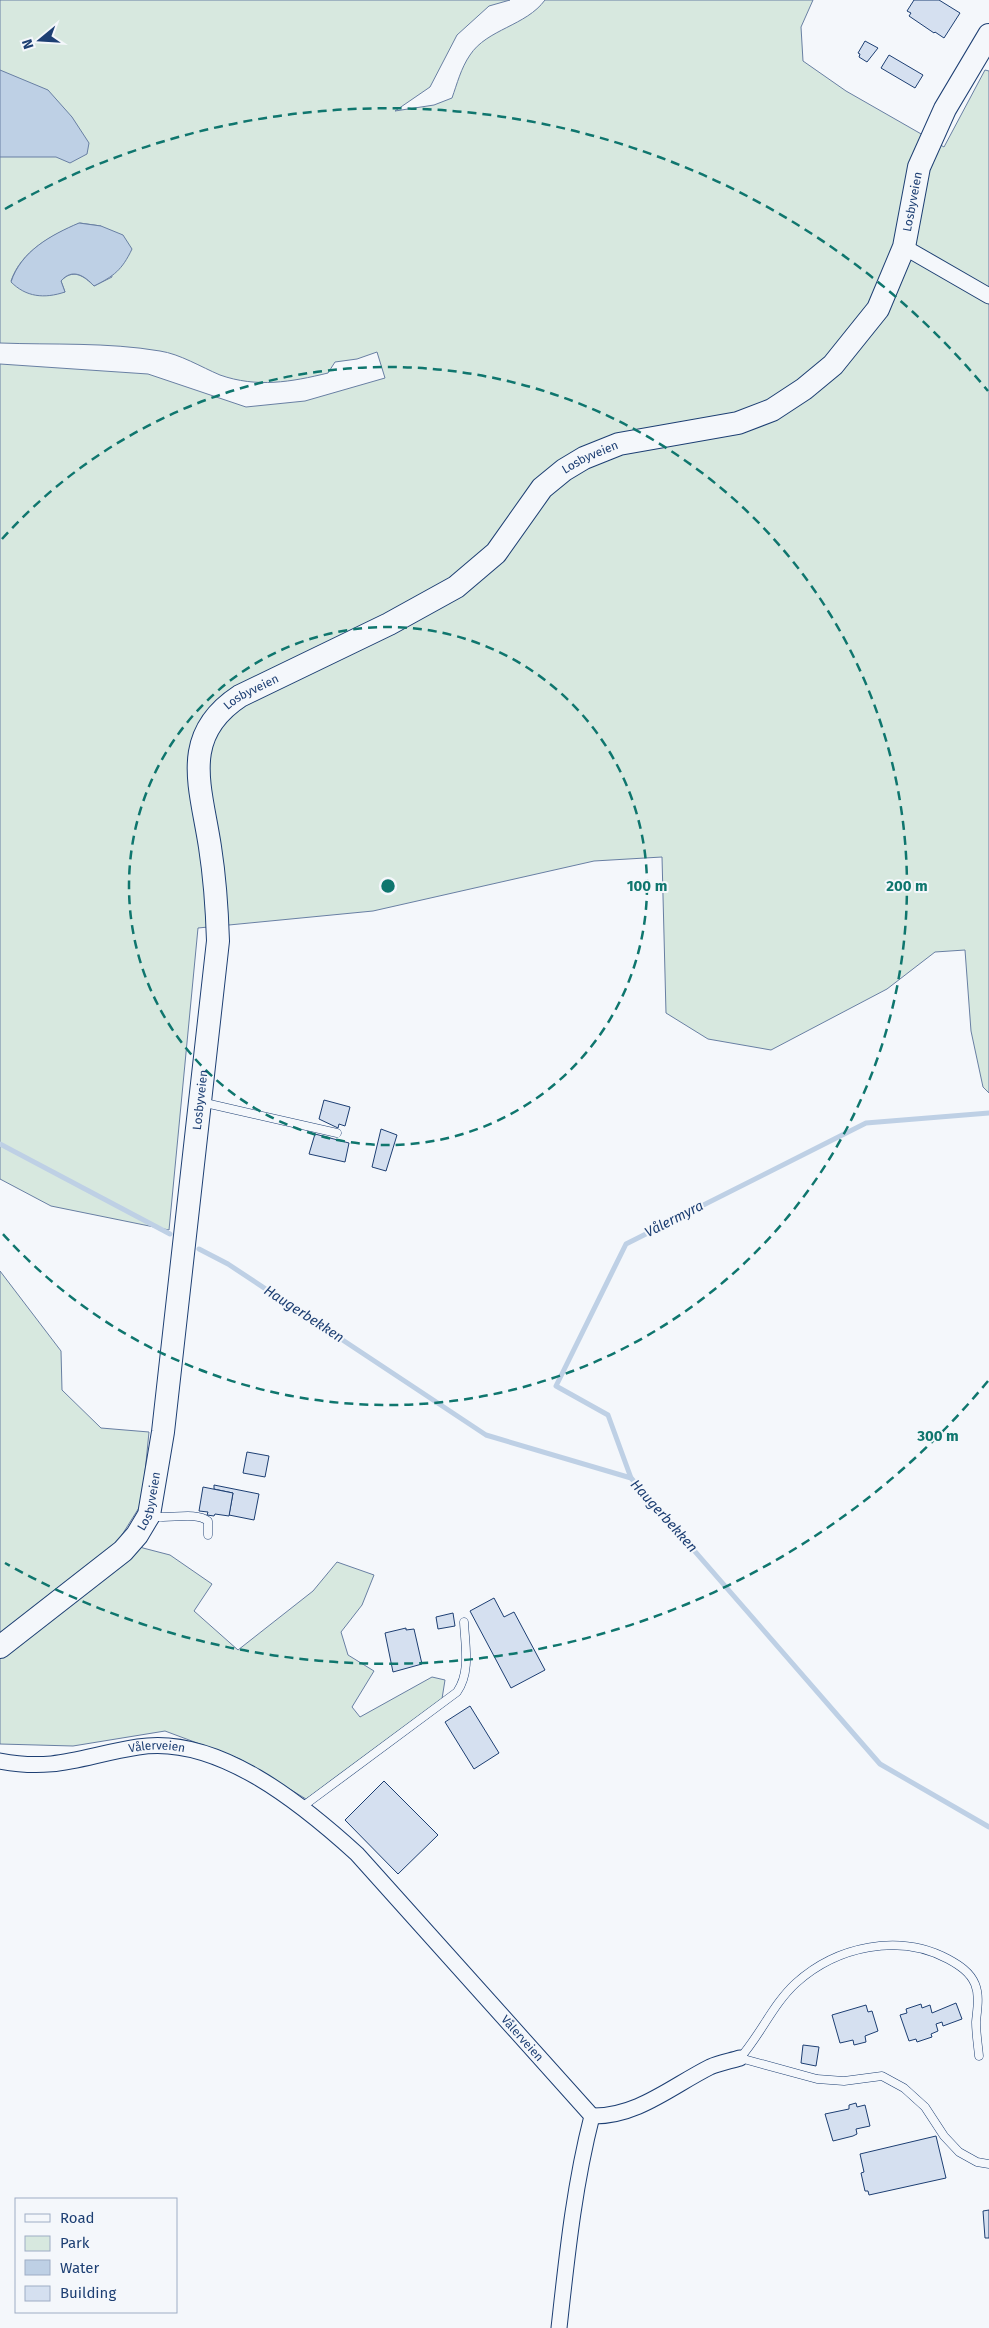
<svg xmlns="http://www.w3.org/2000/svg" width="989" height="2328" font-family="'Fira Sans',sans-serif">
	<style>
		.green { fill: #d7e8df; stroke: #687fa3; fill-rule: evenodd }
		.water { fill: #bed0e5; stroke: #687fa3 }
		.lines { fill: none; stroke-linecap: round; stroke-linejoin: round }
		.stream { stroke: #bed0e5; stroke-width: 5 }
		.building { fill: #d5e0f0; stroke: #1d3f73 }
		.service-casing { stroke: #1d3f73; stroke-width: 9 }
		.minor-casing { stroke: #1d3f73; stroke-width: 17 }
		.secondary-casing { stroke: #1d3f73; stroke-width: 24 }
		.service { stroke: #f4f7fb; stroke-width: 8 }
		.minor { stroke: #f4f7fb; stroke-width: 15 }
		.secondary { stroke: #f4f7fb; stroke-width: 22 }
		.ring { fill: none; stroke: #0f766e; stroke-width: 2.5; stroke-dasharray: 9 6 }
		.labels { text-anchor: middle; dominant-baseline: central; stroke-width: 4; stroke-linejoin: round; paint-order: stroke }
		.street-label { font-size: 12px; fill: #1d3f73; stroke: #f4f7fb }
		.water-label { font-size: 14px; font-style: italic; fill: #1d3f73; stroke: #f4f7fb }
		.centre { fill: #0f766e; stroke: #f4f7fb; stroke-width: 2.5 }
		.ring-label { font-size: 15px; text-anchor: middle; font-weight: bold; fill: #0f766e; stroke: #f4f7fb; stroke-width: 4; stroke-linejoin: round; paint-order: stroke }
	</style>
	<rect width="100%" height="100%" fill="#f4f7fb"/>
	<g class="green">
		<path d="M0,0H510L489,6L457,35L430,87L395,111L434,105L452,98C457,84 461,68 470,55C487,29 526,26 545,0H813L801,27L803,61L846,91L944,147L985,70L989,71V1093L983,1087L971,1031L965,950L935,952L887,989L771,1050L708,1039L666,1013L662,857L594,861L373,911L198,928L169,1230L51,1206L0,1179V364L148,374L246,407L305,401L385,378L377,352L357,359L335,362L328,373C291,382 257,388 220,375C201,367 180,354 160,351C107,342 53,345 0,343ZM80,223L101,226L112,277L94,286C84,276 73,268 61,281L65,292L11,281C21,251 52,235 80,223Z"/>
		<path d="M0,1271L61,1351L62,1390L101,1428L149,1432L142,1503L120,1538L143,1548L170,1555L212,1584L194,1611L238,1650L313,1591L337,1562L374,1575L362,1605L341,1632L348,1655L374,1671L352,1707L360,1717L432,1677L445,1680L441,1705L306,1799L240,1759L165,1731L73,1746L0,1744Z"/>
	</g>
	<g class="water">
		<path d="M0,70L48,90L72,117L89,143L87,154L70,163L56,157H0Z"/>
		<path d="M79,223L101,226L123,235L132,249C122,270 114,276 94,286C84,275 72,268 61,281L65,292C44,299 26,297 11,282C21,251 51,235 79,223Z"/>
	</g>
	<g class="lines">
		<g class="stream">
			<path d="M0,1144L170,1234"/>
			<path d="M199,1249L228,1264L486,1435L631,1478L880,1764L989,1827"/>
			<path d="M631,1478L608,1415L556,1386L626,1244L866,1123L989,1113"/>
		</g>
	</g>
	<g class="building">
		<path d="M914,0H939L960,13L944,38L935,32L934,33L909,16L911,13L907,11Z"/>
		<path d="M865,41L878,48L867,62L859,57L860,54L858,53Z"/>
		<path d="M889,55L923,75L915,88L881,68Z"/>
		<path d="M324,1100L350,1107L345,1126L339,1124L338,1128L319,1119Z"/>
		<path d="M381,1129L397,1135L386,1171L372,1167Z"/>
		<path d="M315,1134L349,1143L345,1162L309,1154Z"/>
		<path d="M247,1452L269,1456L265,1477L243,1473Z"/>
		<path d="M214,1485L259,1494L254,1520L229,1515L233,1493L214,1489Z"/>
		<path d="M203,1487L233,1493L229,1516L215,1514L214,1516L207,1515L208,1512L199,1511Z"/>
		<path d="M494,1598L504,1617L514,1612L545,1670L511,1688L470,1611Z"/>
		<path d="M453,1613L455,1626L438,1629L436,1617Z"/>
		<path d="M406,1628V1630L414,1629L422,1664L393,1672L385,1633Z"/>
		<path d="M470,1706L499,1753L474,1769L445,1722Z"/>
		<path d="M384,1781L438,1835L398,1874L345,1820Z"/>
		<path d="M956,2003L962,2019L943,2026L942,2022L936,2024L938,2031L931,2034L932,2037L917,2042L916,2039L909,2041L900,2015L907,2013L906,2009L921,2004L922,2008L930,2005L932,2013Z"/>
		<path d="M866,2005L868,2012L872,2011L878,2031L865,2036L866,2042L854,2045L853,2040L840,2043L832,2015Z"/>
		<path d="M803,2045L819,2047L816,2066L801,2063Z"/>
		<path d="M856,2103L857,2107L865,2105L870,2126L856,2129L857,2134L853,2136L833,2141L825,2114L849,2109V2105Z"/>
		<path d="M936,2136L946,2178L869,2195L868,2191H865L861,2173L864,2172L860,2154Z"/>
		<path d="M989,2210V2238H985L983,2211Z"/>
	</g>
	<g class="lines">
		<g class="service-casing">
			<g id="service">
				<path d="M201,1102L337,1133"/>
				<path d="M151,1516C167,1520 195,1511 208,1521V1535"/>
				<path d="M302,1807L457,1692C471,1672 465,1645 464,1622"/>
				<path d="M979,2056C978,2045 976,2033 976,2022C977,2010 980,1996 975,1984C970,1972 959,1965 948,1959C899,1933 837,1946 796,1983C773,2004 761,2034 740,2058L817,2079L844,2081L882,2076L904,2088L925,2107L944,2136L959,2152L977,2162L989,2164"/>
			</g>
		</g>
		<g class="minor-casing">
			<g id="minor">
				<path d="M904,247L989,296"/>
				<path id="s1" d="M0,1761C57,1772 85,1755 138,1747C217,1734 302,1804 357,1854L592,2116C574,2186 567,2256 559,2328"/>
				<path d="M592,2116C637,2117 672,2086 710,2067C719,2063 730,2061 740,2058"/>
			</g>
		</g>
		<g class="secondary-casing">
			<g id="secondary">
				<path id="s2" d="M0,1647L123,1551L137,1535L149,1515L163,1432L218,941C217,909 215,879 210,847C201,787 179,736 240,696L389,624L456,587L496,553L542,488L564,470L584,458L619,444L738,423L772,410L804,389L833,365L878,309L904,247L919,167L945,109L989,35"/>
			</g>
		</g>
		<use href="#service" class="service"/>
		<use href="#minor" class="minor"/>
		<use href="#secondary" class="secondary"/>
	</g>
	<g class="ring">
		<circle cx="388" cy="886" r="259"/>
		<path d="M2 539A519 519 0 1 1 2 1233"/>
		<path d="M988 1381A778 778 0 0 1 5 1563M5 209A778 778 0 0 1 988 391"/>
	</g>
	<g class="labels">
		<g class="street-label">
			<text stroke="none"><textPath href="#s2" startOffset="1922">Losbyveien</textPath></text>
			<text stroke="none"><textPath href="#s2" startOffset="1472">Losbyveien</textPath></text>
			<text stroke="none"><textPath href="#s2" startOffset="1052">Losbyveien</textPath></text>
			<text stroke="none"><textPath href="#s2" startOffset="619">Losbyveien</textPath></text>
			<text stroke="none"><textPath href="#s2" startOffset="214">Losbyveien</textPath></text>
			<text stroke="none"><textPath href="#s1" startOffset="159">Vålerveien</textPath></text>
			<text stroke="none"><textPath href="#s1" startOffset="639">Vålerveien</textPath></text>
		</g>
		<g class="water-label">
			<text transform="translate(674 1219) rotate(-27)">Vålermyra</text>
			<text transform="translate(304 1314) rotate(33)">Haugerbekken</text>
			<text transform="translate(664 1516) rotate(48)">Haugerbekken</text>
		</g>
	</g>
	<circle cx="388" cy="886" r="8" class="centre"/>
	<g class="ring-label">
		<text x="647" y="891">100 m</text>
		<text x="907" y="891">200 m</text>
		<text x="938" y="1441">300 m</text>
	</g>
	<rect x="15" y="2198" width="162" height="115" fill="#f4f7fb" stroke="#9eadc5"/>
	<rect x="25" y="2214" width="25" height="8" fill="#f4f7fb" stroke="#9eadc5"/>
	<text x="60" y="2223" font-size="15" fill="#1d3f73">Road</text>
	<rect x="25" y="2236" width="25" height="15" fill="#d7e8df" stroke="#9eadc5"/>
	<text x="60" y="2248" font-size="15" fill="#1d3f73">Park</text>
	<rect x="25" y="2260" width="25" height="15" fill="#bed0e5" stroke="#9eadc5"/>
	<text x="60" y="2273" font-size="15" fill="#1d3f73">Water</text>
	<rect x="25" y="2286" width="25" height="15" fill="#d5e0f0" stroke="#9eadc5"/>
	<text x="60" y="2298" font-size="15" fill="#1d3f73">Building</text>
	<g transform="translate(40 40) rotate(252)" stroke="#f4f7fb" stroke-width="4" paint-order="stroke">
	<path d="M0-4L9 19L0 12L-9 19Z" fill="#1d3f73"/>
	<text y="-8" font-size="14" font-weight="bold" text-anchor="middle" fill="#1d3f73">N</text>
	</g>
</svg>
